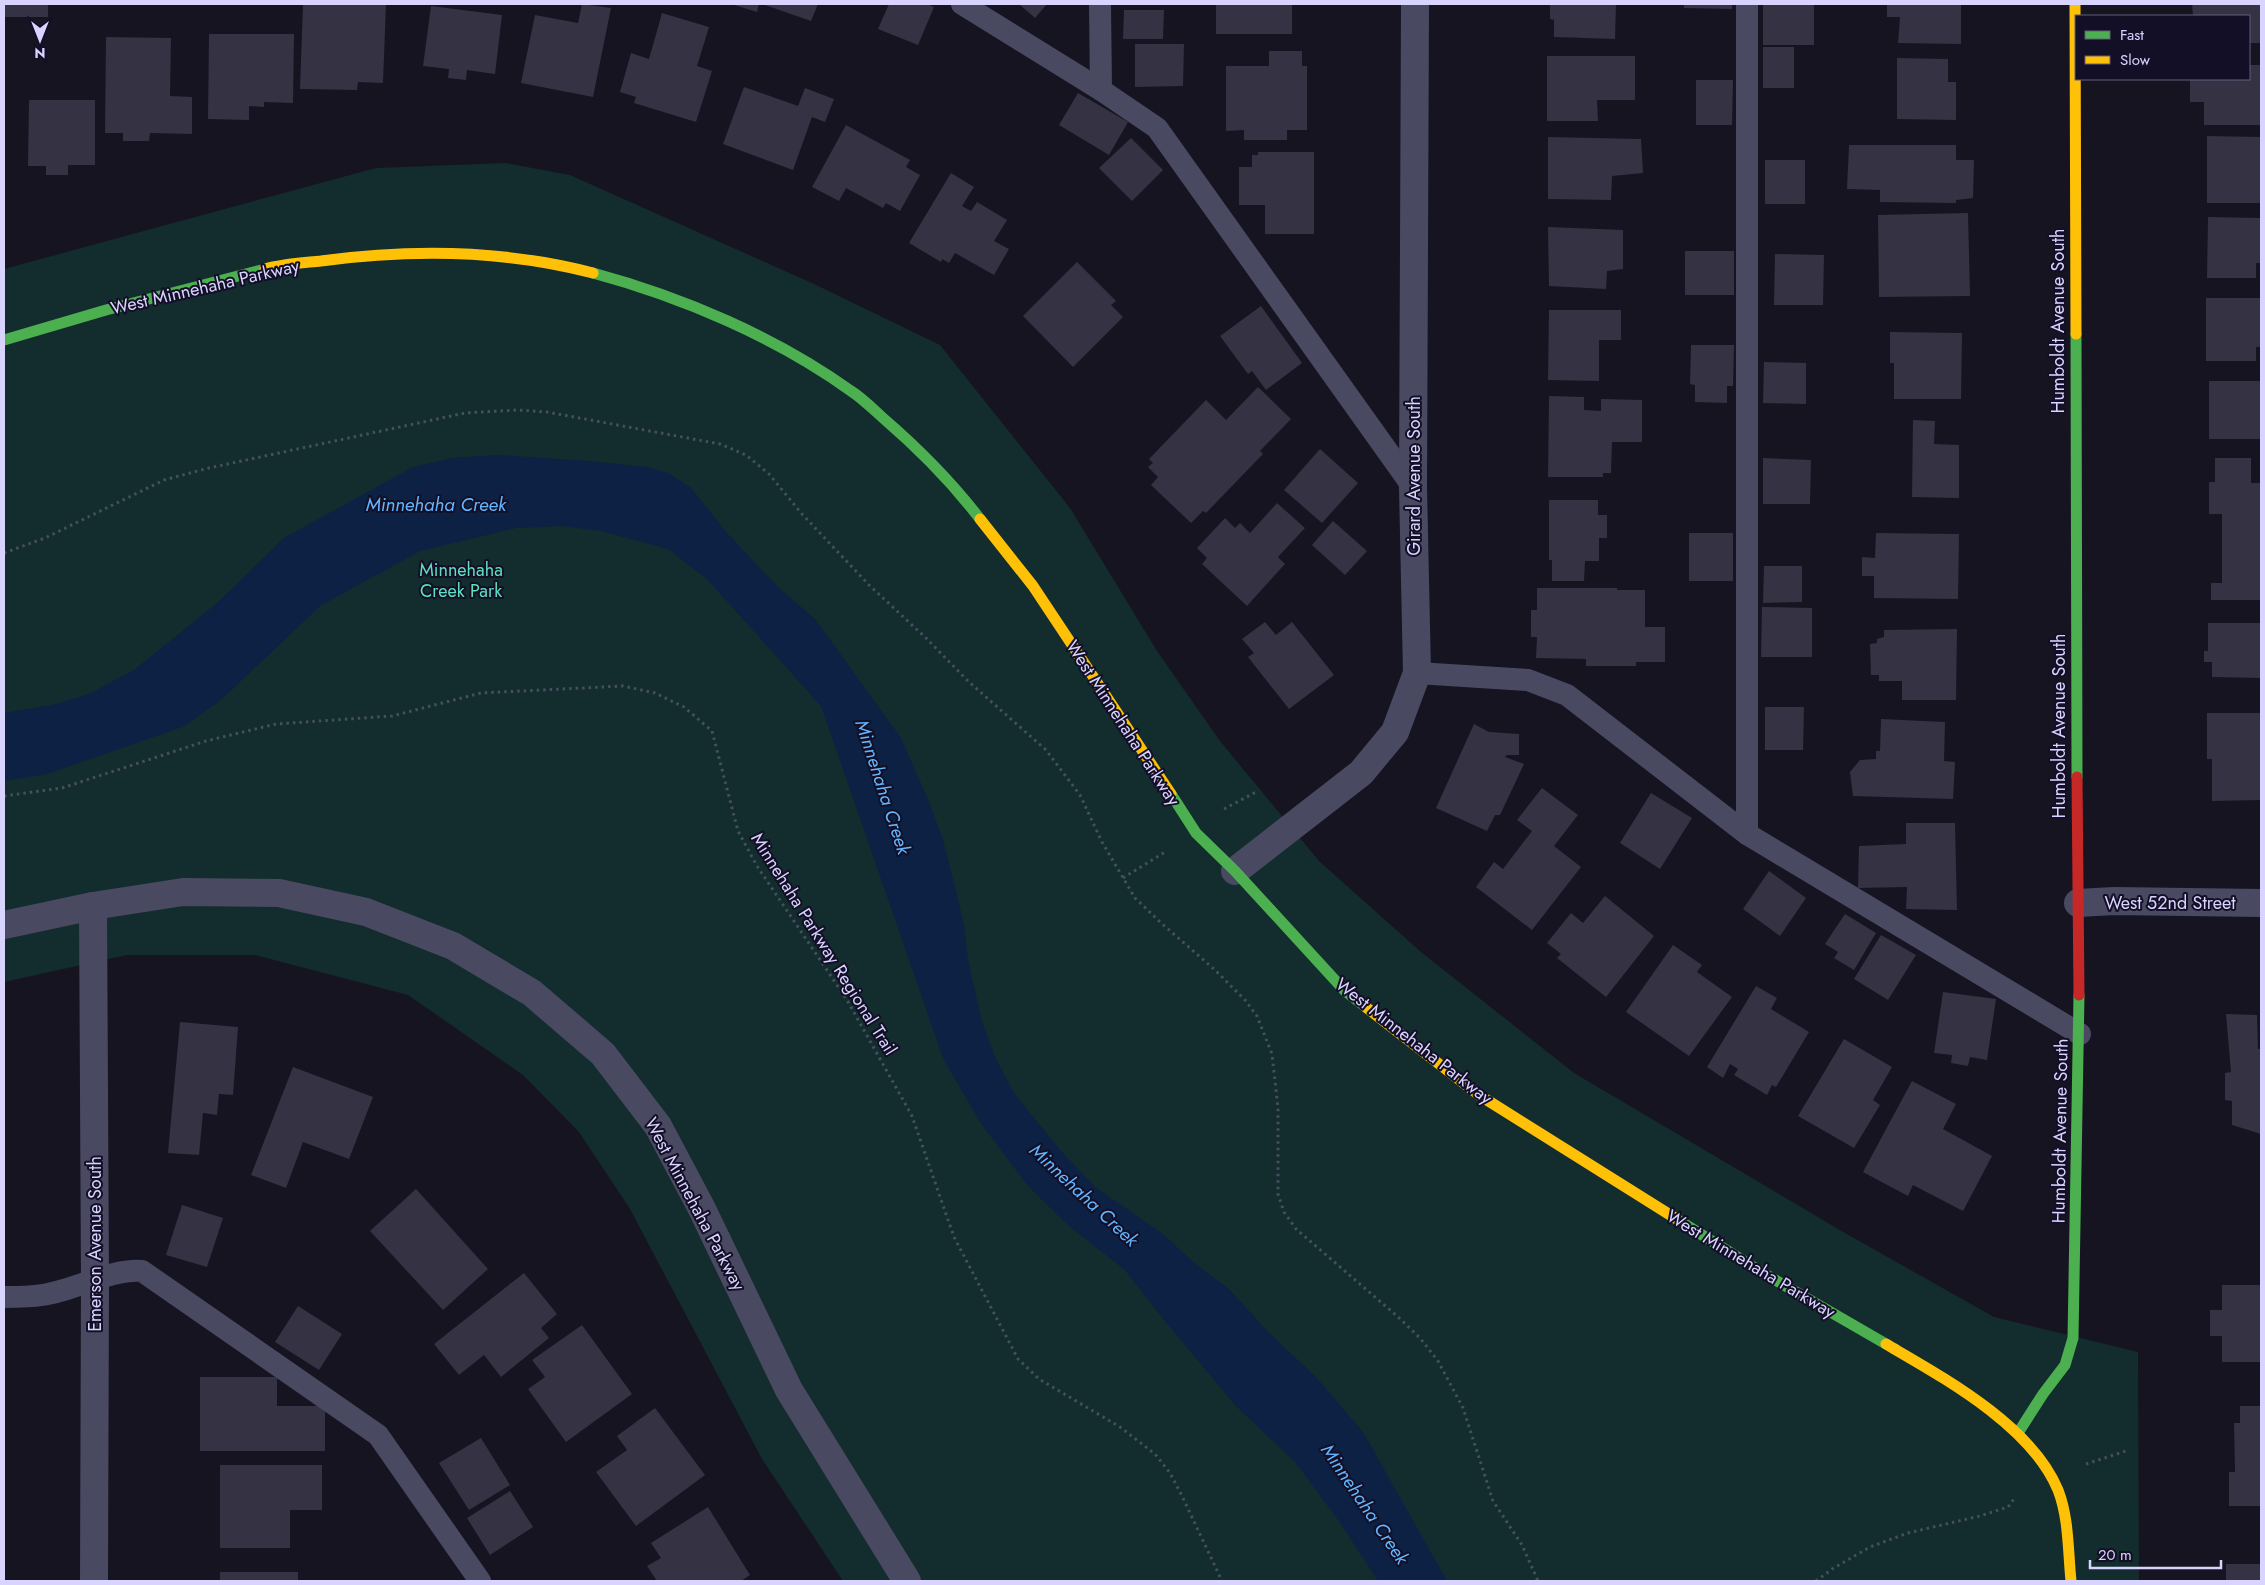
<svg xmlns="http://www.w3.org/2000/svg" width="2265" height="1585" font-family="Jost,sans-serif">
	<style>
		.green { fill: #132c2d }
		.water { fill: #0d2144 }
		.building { fill: #343243 }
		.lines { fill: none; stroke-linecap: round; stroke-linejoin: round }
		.path { stroke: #44505f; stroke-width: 3; stroke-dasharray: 2.5 4; stroke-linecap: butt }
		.lane { stroke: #4a4962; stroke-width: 22 }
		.street { stroke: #4a4962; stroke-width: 28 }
		.fast { stroke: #4caf50; stroke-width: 11 }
		.slow { stroke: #ffc107; stroke-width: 11 }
		.jam { stroke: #c62828; stroke-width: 11 }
		.labels { text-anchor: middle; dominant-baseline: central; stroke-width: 4; stroke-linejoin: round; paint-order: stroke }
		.street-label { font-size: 18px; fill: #d9d4ff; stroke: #130f26 }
		.park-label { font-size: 18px; fill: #5fe0c0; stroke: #130f26 }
		.water-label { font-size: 19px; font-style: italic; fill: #62b6ff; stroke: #130f26 }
	</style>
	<rect width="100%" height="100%" fill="#161421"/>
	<path class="green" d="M505,163L570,175L814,284L940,345L1070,508L1157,651L1220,741L1319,861L1421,952L1574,1073L1845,1233L1994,1317L2138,1352L2139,1581H843L762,1459L630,1209L579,1132L523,1075L408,995L255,955H127L4,982V269L376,168Z"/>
	<path class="water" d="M497,455L589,461L648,467L668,473L691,488L728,534L754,562L779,588L815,619L901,738L929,802L943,840L953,879L964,925L968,960L982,1022L995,1057L1014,1093L1060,1150L1095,1187L1163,1234L1193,1262L1230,1290L1269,1333L1316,1377L1363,1432L1447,1581H1378L1339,1521L1296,1463L1235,1405L1160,1315L1124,1269L1069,1226L1028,1186L980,1122L943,1058L821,706L707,579L668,549L601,531L561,526L516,528L420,551L320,606L222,699L185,726L47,774L4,781V713L52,705L89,694L134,670L216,604L284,538L413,467L453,458Z"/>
	<g class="building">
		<rect x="4" y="4" width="44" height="13"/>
		<path d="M303,4H386L383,83L358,82L357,90L300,89Z"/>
		<path d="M582,4L611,8L593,97L521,83L535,15L578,23Z"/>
		<path d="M731,4H759L757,12Z"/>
		<path d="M762,4H818L811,21Z"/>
		<path d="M889,4H927L934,7L918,45L878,29Z"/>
		<path d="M1019,4H1047L1035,18Z"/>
		<rect x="1216" y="4" width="76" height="30"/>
		<path d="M1550,4H1616L1615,39L1554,37V20L1550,19Z"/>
		<path d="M1684,4H1732V9L1684,8Z"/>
		<rect x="1763" y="4" width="51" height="41"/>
		<path d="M1887,4H1961V44L1898,43L1900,17H1887Z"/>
		<path d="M2192,4H2261V43H2249V16H2193Z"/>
		<path d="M431,6L502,15L495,74L467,70L466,80L448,78L449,69L423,66Z"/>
		<path d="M1124,10H1164L1163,39H1123Z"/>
		<path d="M662,13L709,27L697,66L712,71L696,122L634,103L636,97L620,92L631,53L649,59Z"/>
		<path d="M209,34H294L293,103L264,102V107L249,106V120L208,119Z"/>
		<path d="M106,37L171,38L170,96L192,97V134L150,133L149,141H123V133H105Z"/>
		<path d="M1135,44H1184L1183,86L1135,87Z"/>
		<rect x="1763" y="47" width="31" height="41"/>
		<path d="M1269,51H1302V66H1307V130H1287V140H1244V130L1226,131V66H1269Z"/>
		<path d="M1547,56H1635V100H1597L1598,121H1547Z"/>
		<path d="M1897,58L1948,59V82H1956V120L1897,119Z"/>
		<path d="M2249,65H2261V125H2204V102H2190V79H2249Z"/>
		<path d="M1696,80H1733L1732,125H1696Z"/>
		<path d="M744,87L798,106L805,88L834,99L825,122L812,117L793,170L723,144Z"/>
		<path d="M1078,93L1128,122L1109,155L1059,125Z"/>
		<path d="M29,100H95V165H68V175H46V166H28Z"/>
		<path d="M846,125L910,160L906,167L920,175L900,211L886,203L883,208L846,188L839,201L812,187Z"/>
		<path d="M2207,136L2261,137V203H2207Z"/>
		<path d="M1548,137L1641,139L1643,173L1612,176L1611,200L1548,199Z"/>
		<path d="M1131,138L1163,170L1132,201L1099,168Z"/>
		<path d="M1849,145H1956V160H1974L1973,198L1956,200V203L1880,202V190L1847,189Z"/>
		<path d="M1258,152H1314V234H1265V205H1239V167H1252V155H1258Z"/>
		<rect x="1765" y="160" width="40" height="44"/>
		<path d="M951,173L974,187L962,206L971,211L977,202L1007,220L994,241L1009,249L994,275L955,253L949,263L942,259L941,262L909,243Z"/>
		<path d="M1968,213L1970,296L1879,297L1878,215Z"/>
		<path d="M2208,217L2261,218V263H2256V278H2207Z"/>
		<path d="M1548,227L1623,230V269L1607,271L1606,289L1549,286Z"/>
		<rect x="1685" y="251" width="49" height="44"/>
		<path d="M1775,254L1824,255L1823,305H1774Z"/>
		<path d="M1077,262L1116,301L1111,305L1123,317L1073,367L1023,316Z"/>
		<path d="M2206,298H2261V347H2256V361H2206Z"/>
		<path d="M1261,306L1302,363L1266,390L1252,371L1248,374L1220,336Z"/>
		<path d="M1549,310H1621V340H1599V381L1548,380Z"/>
		<path d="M1890,332L1962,333L1961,399H1894V363H1890Z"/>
		<path d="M1691,345H1734L1733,386H1727V403L1695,402V385L1690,384Z"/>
		<path d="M1764,362L1806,363V404L1763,403Z"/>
		<rect x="2209" y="381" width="52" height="58"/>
		<path d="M1258,387L1291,419L1260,451L1263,454L1206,513L1203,511L1191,523L1151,485L1158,477L1148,467L1153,463L1149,459L1206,400L1226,420Z"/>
		<path d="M1549,396L1584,397V410L1601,411V399L1642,400V442H1612L1611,473H1603V477H1548Z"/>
		<path d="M1913,420L1935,421L1934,444L1959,445V498L1912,497Z"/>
		<path d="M1320,449L1358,483L1322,523L1284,490Z"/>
		<path d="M1763,458L1811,460L1810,504H1763Z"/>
		<path d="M2215,458H2251V483H2261V600H2211V583H2222V514H2209V482H2215Z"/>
		<path d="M1549,500H1598V515H1607V538H1599V561H1585L1584,581H1552V560H1549Z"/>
		<path d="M1277,503L1305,528L1278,557L1285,564L1247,606L1202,564L1207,558L1197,548L1225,518L1235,528L1240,523L1250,533Z"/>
		<path d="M1333,521L1367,551L1345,575L1312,545Z"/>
		<rect x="1689" y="533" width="44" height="48"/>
		<path d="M1876,533L1959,534L1958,599L1874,598V576H1862V557L1875,558Z"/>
		<path d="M1764,566H1802V602L1763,603Z"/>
		<path d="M1537,588H1617V590H1645V627H1665V662H1636V666H1586V659L1536,658L1537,637H1531V610H1537Z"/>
		<path d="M1762,607L1812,608V657H1761Z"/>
		<path d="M1265,622L1276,635L1292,622L1334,675L1289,709L1248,657L1254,653L1242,639Z"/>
		<path d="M2208,623H2261V678L2212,677V662H2204V651H2208Z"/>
		<path d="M1957,629L1956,700H1902V681H1879V675H1871L1870,644L1877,643V639L1884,637V630Z"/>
		<path d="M1765,707H1804L1803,750H1765Z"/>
		<path d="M2207,713H2261V800L2212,801V759H2207Z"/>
		<path d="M1881,719L1945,722L1944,761L1955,762L1953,799L1853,796L1850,772L1860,760L1876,759V751H1880Z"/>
		<path d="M1474,724L1489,732L1519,734V755H1507L1505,757L1524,764L1500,815H1495L1487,831L1436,808Z"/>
		<path d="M1542,788L1578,815L1554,846L1581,867L1532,930L1476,887L1494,862L1503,869L1532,831L1517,820Z"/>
		<path d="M1651,793L1692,818L1660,869L1620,843Z"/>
		<path d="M1906,823H1955L1957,910L1906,909L1907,887L1858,888L1859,846L1906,844Z"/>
		<path d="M1769,871L1806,898L1780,936L1743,909Z"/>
		<path d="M1605,896L1654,936L1606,997L1557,958L1561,954L1547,943L1571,913L1583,923Z"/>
		<path d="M1845,914L1876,933L1854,970L1834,958L1838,952L1825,944Z"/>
		<path d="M1881,935L1916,955L1888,1000L1854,979Z"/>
		<path d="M1673,945L1702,965L1697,972L1732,997L1689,1056L1626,1012Z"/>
		<path d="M1756,986L1777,998L1771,1009L1809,1032L1776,1087L1772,1085L1767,1095L1734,1075L1738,1069L1730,1064L1723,1078L1707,1067Z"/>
		<path d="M1943,992L1996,999L1987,1060L1970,1057L1968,1066L1951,1063L1952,1055L1934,1053Z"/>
		<path d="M2226,1014L2257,1015L2258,1049H2261V1134L2232,1125V1101L2225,1100V1073L2231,1072Z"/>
		<path d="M180,1022L238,1027L233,1095L219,1094L217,1115L203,1113L199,1155L168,1153Z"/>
		<path d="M1844,1039L1892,1067L1873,1100L1880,1105L1854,1148L1798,1116Z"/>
		<path d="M293,1067L373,1097L349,1159L303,1142L286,1188L251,1175Z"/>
		<path d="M1912,1081L1956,1104L1943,1129L1992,1156L1963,1211L1913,1185L1908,1196L1863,1172Z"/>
		<path d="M416,1189L488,1269L443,1310L370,1231Z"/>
		<path d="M182,1205L223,1218L207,1267L166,1255Z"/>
		<path d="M524,1273L557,1314L541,1328L549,1338L501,1377L484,1355L459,1375L434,1344Z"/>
		<path d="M2222,1285H2261V1362H2222V1336H2210V1310H2222Z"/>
		<path d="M298,1306L342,1334L319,1370L275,1342Z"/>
		<path d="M582,1325L632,1394L566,1442L528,1389L545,1377L532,1360Z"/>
		<path d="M200,1377H277V1406H325V1451H200Z"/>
		<path d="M2240,1406H2261V1506H2229V1472H2235L2234,1423H2240Z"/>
		<path d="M655,1408L705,1475L636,1526L596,1472L627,1450L617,1436Z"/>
		<path d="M481,1438L510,1485L469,1510L439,1463Z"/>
		<path d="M220,1465H322V1510H290V1548H220Z"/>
		<path d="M510,1491L533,1527L490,1555L467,1518Z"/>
		<path d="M708,1507L750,1575L741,1581H657L647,1566L661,1558L651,1543Z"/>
		<rect x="2226" y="1564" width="35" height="17"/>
		<rect x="220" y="1572" width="78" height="9"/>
	</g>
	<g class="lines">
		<g class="path">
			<path d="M4,553L45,538L164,480L209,468L465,413L518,410L547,412L720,444L746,455L769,474L802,514L869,585L926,638L969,682L1046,750L1080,795L1102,842L1135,898L1160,922L1215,970L1245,1000L1257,1016L1272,1054L1278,1108V1194L1284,1212L1296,1229L1397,1316L1420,1338L1438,1361L1463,1408L1493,1501L1522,1545L1538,1581"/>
			<path d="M4,796L62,788L206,741L276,724L392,716L481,693L623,686L655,693L684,707L712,731L738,831L757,866L847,1000L912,1116L954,1237L1018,1359L1039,1379L1120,1427L1155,1454L1170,1473L1182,1496L1222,1581"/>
			<path d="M1224,809L1256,792"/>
			<path d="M1123,878L1165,852"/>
			<path d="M2086,1464L2126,1451"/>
			<path d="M1816,1581L1832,1569L1870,1547L1908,1533L1980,1516L2008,1507L2014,1499"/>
		</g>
		<g class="lane">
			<path d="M962,4L1101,90L1157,128L1413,487"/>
			<path d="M1100,4L1101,90"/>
			<path d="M1417,673L1528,680L1567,695L1747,834L2080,1034"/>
			<path d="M1747,834V4"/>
			<path d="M4,1297C16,1297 30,1297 42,1295C76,1290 109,1269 142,1271L378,1435L480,1581"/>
		</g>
		<g class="street">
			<path d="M1235,871L1361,773L1395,732L1417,673L1413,487L1415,4"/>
			<path d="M2078,903L2114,901L2261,903"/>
			<path d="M93,906L95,1281L94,1581"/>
			<path d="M4,925L93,906L183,892L279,893L366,912L453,946L532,993L603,1054L658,1126L702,1209L789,1390L907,1581"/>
		</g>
		<g class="fast">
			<path d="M593,273C682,297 776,337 851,391C862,398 873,409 883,418C919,449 951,481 980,519"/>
			<path d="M2076,334L2077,777"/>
			<path d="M4,340L106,310L265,269"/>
			<path d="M1171,794L1196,833L1235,871L1345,991L1367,1008"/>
			<path d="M1675,1218L1758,1270L1886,1344"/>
			<path d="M2018,1433L2043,1394L2065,1365L2073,1338L2079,995"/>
		</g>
		<g class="slow">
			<path d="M2075,4L2076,334"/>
			<path d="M265,269C283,264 302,263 321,261C411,249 505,250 593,273"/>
			<path d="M980,519L1033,586L1171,794"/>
			<path d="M1367,1008L1479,1095L1675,1218"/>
			<path d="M1886,1344C1944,1378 2031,1425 2058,1490C2069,1518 2068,1552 2071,1581"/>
		</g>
		<path class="jam" d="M2077,777L2079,995"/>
	</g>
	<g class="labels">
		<g class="street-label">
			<text transform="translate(205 287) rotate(-13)">West Minnehaha Parkway</text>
			<text transform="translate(2058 321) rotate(-90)">Humboldt Avenue South</text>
			<text transform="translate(1414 476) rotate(-90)">Girard Avenue South</text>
			<text transform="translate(1123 723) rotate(57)">West Minnehaha Parkway</text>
			<text transform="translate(2059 726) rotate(-90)">Humboldt Avenue South</text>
			<text x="2170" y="903">West 52nd Street</text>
			<text transform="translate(824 944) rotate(58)">Minnehaha Parkway Regional Trail</text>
			<text transform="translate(1414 1041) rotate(38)">West Minnehaha Parkway</text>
			<text transform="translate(2060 1131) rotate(-89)">Humboldt Avenue South</text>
			<text transform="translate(695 1204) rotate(62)">West Minnehaha Parkway</text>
			<text transform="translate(95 1244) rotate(-90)">Emerson Avenue South</text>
			<text transform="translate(1751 1264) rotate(31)">West Minnehaha Parkway</text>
		</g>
		<g class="park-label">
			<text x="461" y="570">Minnehaha<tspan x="461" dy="21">Creek Park</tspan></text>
		</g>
		<g class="water-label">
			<text x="436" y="504">Minnehaha Creek</text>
			<text transform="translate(883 787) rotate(72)">Minnehaha Creek</text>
			<text transform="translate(1084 1195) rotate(43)">Minnehaha Creek</text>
			<text transform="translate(1365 1504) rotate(56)">Minnehaha Creek</text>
		</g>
	</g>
	<rect width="2265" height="1585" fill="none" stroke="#d9d4ff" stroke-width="10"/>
	<rect x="2075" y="15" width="175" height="65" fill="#130f26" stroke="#625e7d"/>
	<rect x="2085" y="31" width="25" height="8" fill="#4caf50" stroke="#625e7d"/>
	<text x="2120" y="40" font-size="15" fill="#d9d4ff">Fast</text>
	<rect x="2085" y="56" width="25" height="8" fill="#ffc107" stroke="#625e7d"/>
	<text x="2120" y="65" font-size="15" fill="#d9d4ff">Slow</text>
	<g transform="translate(40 40) rotate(180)" stroke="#130f26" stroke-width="4" paint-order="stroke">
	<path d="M0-4L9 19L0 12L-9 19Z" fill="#d9d4ff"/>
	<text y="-8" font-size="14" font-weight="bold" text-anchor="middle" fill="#d9d4ff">N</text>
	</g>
	<path d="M2090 1560v8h131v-8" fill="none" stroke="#d9d4ff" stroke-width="2.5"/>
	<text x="2098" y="1560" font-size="15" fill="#d9d4ff" stroke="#130f26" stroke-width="4" paint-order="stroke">20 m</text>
</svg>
